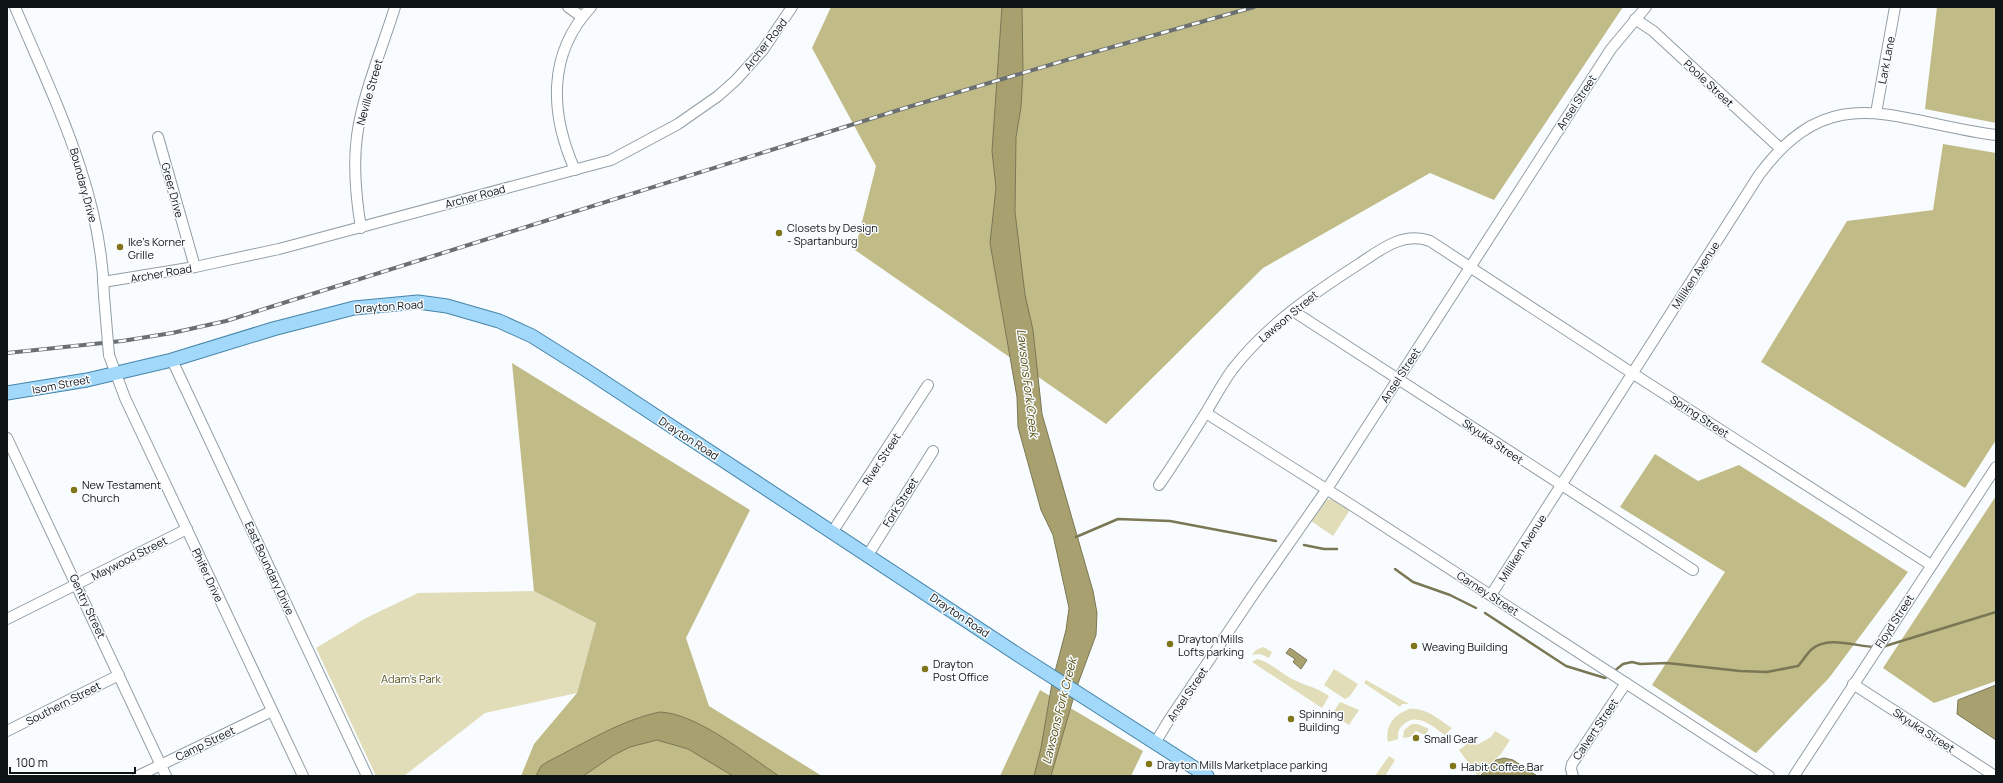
<svg xmlns="http://www.w3.org/2000/svg" width="2003" height="783" font-family="Manrope,sans-serif">
	<style>
		.green { fill: #e1ddb8 }
		.forest { fill: #c1bb88 }
		.water { fill: #a8a16f; stroke: #7a7755 }
		.lines { fill: none; stroke-linecap: round; stroke-linejoin: round }
		.stream { stroke: #7a7755; stroke-width: 2.5 }
		.minor-casing { stroke: #919ea6; stroke-width: 12 }
		.major-casing { stroke: #4684a9; stroke-width: 15 }
		.minor { stroke: #fff; stroke-width: 10 }
		.major { stroke: #a2d9fa; stroke-width: 13 }
		.rail-casing { stroke: #6b6f71; stroke-width: 4 }
		.rail { stroke: #f9fcfe; stroke-width: 2.5; stroke-dasharray: 8; stroke-linecap: butt }
		.minor-bridge-casing { stroke: #919ea6; stroke-width: 12; stroke-linecap: butt }
		.minor-bridge { stroke: #fff; stroke-width: 10 }
		.poi-dot { fill: #807518; stroke: #f9fcfe; stroke-width: 1.5 }
		.labels { text-anchor: middle; dominant-baseline: central; stroke-width: 3; stroke-linejoin: round; paint-order: stroke }
		.street-label { font-size: 11px; fill: #0f1417; stroke: #f9fcfe }
		.poi-label { font-size: 11px; fill: #0f1417; stroke: #f9fcfe; text-anchor: start }
		.park-label { font-size: 11px; fill: #585014; stroke: #f9fcfe }
		.water-label { font-size: 12px; font-style: italic; fill: #585115; stroke: #f9fcfe }
	</style>
	<rect width="100%" height="100%" fill="#f9fcfe"/>
	<g class="green">
		<path d="M1333,499L1350,510L1333,536L1311,521L1325,500Z"/>
		<path d="M534,591L596,623L577,693L485,713L404,776H376L316,648L366,618L418,593Z"/>
		<path d="M1263,647L1272,652L1269,658L1260,654L1252,655L1256,650Z"/>
		<path d="M1257,659C1270,662 1278,671 1290,678C1302,685 1315,686 1329,696L1322,708L1252,662Z"/>
		<path d="M1334,669L1358,684L1350,696L1345,699L1324,685Z"/>
		<path d="M1366,680L1409,704H1402L1400,707L1364,683Z"/>
		<path d="M1340,702L1359,710L1349,725L1332,714Z"/>
		<path d="M1409,709C1426,707 1439,720 1452,728L1445,735C1433,727 1417,711 1403,725C1398,729 1398,733 1398,739L1388,742C1385,725 1394,715 1409,709Z"/>
		<path d="M1412,724H1418L1429,729L1425,735L1416,731L1410,737L1403,738L1404,730Z"/>
		<path d="M1495,731L1510,740L1501,754L1478,776L1459,750L1471,741L1477,745L1491,737Z"/>
		<path d="M1389,756L1395,760L1385,776H1375Z"/>
	</g>
	<g class="forest">
		<path d="M831,7H1623L1494,200L1430,173L1263,268L1106,424L855,250L876,166L812,48Z"/>
		<path d="M1937,7H1996V123L1925,109Z"/>
		<path d="M1943,144L1996,153V440L1965,488L1761,362L1847,221L1933,210Z"/>
		<path d="M512,363L750,510L686,638L709,706L822,776H521L534,744L577,693L596,623L534,591Z"/>
		<path d="M1655,454L1698,481L1739,465L1908,572L1829,678L1756,753L1652,685L1725,572L1620,507Z"/>
		<path d="M1996,496V681L1934,703L1883,668Z"/>
		<path d="M1040,690L1143,751L1131,776H1000Z"/>
	</g>
	<g class="water">
		<path d="M1002,7H1022L1023,72L1021,107L1016,137L1015,212L1025,295L1033,330L1042,414L1093,591L1097,613L1096,635L1076,689L1051,776H1034L1041,748L1052,683L1066,630L1069,608L1053,535L1041,510L1018,427L1017,397L990,243L996,188L992,151Z"/>
		<path d="M1290,648L1307,660L1301,669L1293,662L1295,659L1286,653Z"/>
		<path d="M1996,685V740L1957,714L1958,700Z"/>
		<path d="M660,712C698,714 747,755 779,776H733L688,749L657,740L630,747L614,755L583,776H536L541,766L549,761C585,743 621,720 660,712Z"/>
		<path d="M1504,758L1513,760L1537,776H1480L1496,760Z"/>
	</g>
	<g class="lines">
		<g class="stream">
			<path d="M1076,537L1118,519L1170,521L1276,541"/>
			<path d="M1304,545L1324,549H1337"/>
			<path d="M1395,569L1413,582L1450,595L1476,608"/>
			<path d="M1485,613L1566,666L1605,678L1609,675"/>
			<path d="M1882,647L1996,612"/>
			<path d="M1613,672L1623,664L1632,662L1640,664L1667,663L1740,671L1767,672L1798,666C1803,661 1807,653 1812,649C1828,635 1858,647 1875,647"/>
		</g>
		<g class="minor-casing">
			<g id="minor">
				<path d="M15,7C54,99 102,193 104,296"/>
				<path d="M568,7L582,17"/>
				<path d="M1635,19L1653,31L1781,149"/>
				<path d="M1876,113L1895,7"/>
				<path d="M158,137L195,267"/>
				<path d="M575,170C550,114 547,54 591,7"/>
				<path d="M361,228C356,198 353,166 357,136C362,96 383,46 395,7"/>
				<path d="M103,282L195,267L279,249L611,160L678,124L718,96L736,80L763,50L792,7"/>
				<path d="M1293,311L1693,570"/>
				<path d="M109,355L125,398L303,776"/>
				<path d="M172,360L367,776"/>
				<path d="M1206,413L1353,506L1769,776"/>
				<path d="M7,438L166,776"/>
				<path d="M1159,485C1175,462 1190,438 1205,414C1214,399 1222,384 1232,370C1266,326 1312,294 1359,264C1380,250 1403,231 1430,241L1632,373L1931,565"/>
				<path d="M833,531L928,385"/>
				<path d="M868,555L933,451"/>
				<path d="M1491,595L1759,175C1833,75 1896,123 1996,135"/>
				<path d="M7,619L187,529"/>
				<path d="M1853,684L1995,776"/>
				<path d="M7,731L119,675"/>
				<path d="M1155,743L1169,720L1251,598L1327,489L1611,49L1646,7"/>
				<path d="M138,776L272,711"/>
				<path d="M1573,776L1571,769L1572,764L1626,683"/>
				<path d="M1794,776L1996,467"/>
			</g>
		</g>
		<g class="major-casing">
			<path id="major" d="M7,393L87,380L172,360L273,329L354,308L418,302L447,306L499,321L532,336L586,370L1023,658L1207,776"/>
		</g>
		<use href="#minor" class="minor"/>
		<use href="#major" class="major"/>
		<g class="rail-casing">
			<path id="rail" d="M7,353L122,341L172,333L226,321L905,108L1070,59L1254,7"/>
		</g>
		<use href="#rail" class="rail"/>
		<g class="minor-bridge-casing">
			<path id="minor-bridge" d="M104,296L109,355"/>
		</g>
		<use href="#minor-bridge" class="minor-bridge"/>
	</g>
	<g class="poi-dot">
		<circle cx="779" cy="233" r="4"/>
		<circle cx="120" cy="247" r="4"/>
		<circle cx="74" cy="490" r="4"/>
		<circle cx="1170" cy="644" r="4"/>
		<circle cx="1414" cy="646" r="4"/>
		<circle cx="925" cy="669" r="4"/>
		<circle cx="1291" cy="719" r="4"/>
		<circle cx="1416" cy="738" r="4"/>
		<circle cx="1149" cy="764" r="4"/>
		<circle cx="1453" cy="766" r="4"/>
	</g>
	<g class="labels">
		<g class="street-label">
			<text transform="translate(765 44) rotate(-52)">Archer Road</text>
			<text transform="translate(1886 60) rotate(-79)">Lark Lane</text>
			<text transform="translate(1709 83) rotate(43)">Poole Street</text>
			<text transform="translate(369 92) rotate(-74)">Neville Street</text>
			<text transform="translate(1576 102) rotate(-57)">Ansel Street</text>
			<text transform="translate(84 185) rotate(75)">Boundary Drive</text>
			<text transform="translate(173 190) rotate(75)">Greer Drive</text>
			<text transform="translate(475 196) rotate(-15)">Archer Road</text>
			<text transform="translate(161 273) rotate(-10)">Archer Road</text>
			<text transform="translate(1695 275) rotate(-57)">Milliken Avenue</text>
			<text transform="translate(389 306) rotate(-4)">Drayton Road</text>
			<text transform="translate(1288 316) rotate(-40)">Lawson Street</text>
			<text transform="translate(1400 375) rotate(-57)">Ansel Street</text>
			<text transform="translate(61 384) rotate(-11)">Isom Street</text>
			<text transform="translate(1700 416) rotate(33)">Spring Street</text>
			<text transform="translate(689 438) rotate(33)">Drayton Road</text>
			<text transform="translate(1493 441) rotate(34)">Skyuka Street</text>
			<text transform="translate(881 459) rotate(-57)">River Street</text>
			<text transform="translate(900 502) rotate(-58)">Fork Street</text>
			<text transform="translate(1522 548) rotate(-57)">Milliken Avenue</text>
			<text transform="translate(129 558) rotate(-27)">Maywood Street</text>
			<text transform="translate(270 568) rotate(65)">East Boundary Drive</text>
			<text transform="translate(208 575) rotate(65)">Phifer Drive</text>
			<text transform="translate(1488 593) rotate(33)">Carney Street</text>
			<text transform="translate(88 606) rotate(65)">Gentry Street</text>
			<text transform="translate(960 615) rotate(34)">Drayton Road</text>
			<text transform="translate(1894 621) rotate(-57)">Floyd Street</text>
			<text transform="translate(1187 694) rotate(-56)">Ansel Street</text>
			<text transform="translate(63 703) rotate(-27)">Southern Street</text>
			<text transform="translate(1595 729) rotate(-56)">Calvert Street</text>
			<text transform="translate(1924 730) rotate(33)">Skyuka Street</text>
			<text transform="translate(205 743) rotate(-26)">Camp Street</text>
		</g>
		<g class="poi-label">
			<text x="787" y="227">Closets by Design<tspan x="787" dy="13">- Spartanburg</tspan></text>
			<text x="128" y="241">Ike's Korner<tspan x="128" dy="13">Grille</tspan></text>
			<text x="82" y="484">New Testament<tspan x="82" dy="13">Church</tspan></text>
			<text x="1178" y="638">Drayton Mills<tspan x="1178" dy="13">Lofts parking</tspan></text>
			<text x="1422" y="646">Weaving Building</text>
			<text x="933" y="663">Drayton<tspan x="933" dy="13">Post Office</tspan></text>
			<text x="1299" y="713">Spinning<tspan x="1299" dy="13">Building</tspan></text>
			<text x="1424" y="738">Small Gear</text>
			<text x="1157" y="764">Drayton Mills Marketplace parking</text>
			<text x="1461" y="766">Habit Coffee Bar</text>
		</g>
		<g class="park-label">
			<text x="411" y="678">Adam's Park</text>
		</g>
		<g class="water-label">
			<text transform="translate(1028 383) rotate(83)">Lawsons Fork Creek</text>
			<text transform="translate(1059 711) rotate(-76)">Lawsons Fork Creek</text>
		</g>
	</g>
	<rect width="2003" height="783" fill="none" stroke="#0f1417" stroke-width="16"/>
	<path d="M10 767v6h125v-6" fill="none" stroke="#0f1417" stroke-width="2"/>
	<text x="16" y="767" font-size="12" fill="#0f1417" stroke="#f9fcfe" stroke-width="3" paint-order="stroke">100 m</text>
</svg>
